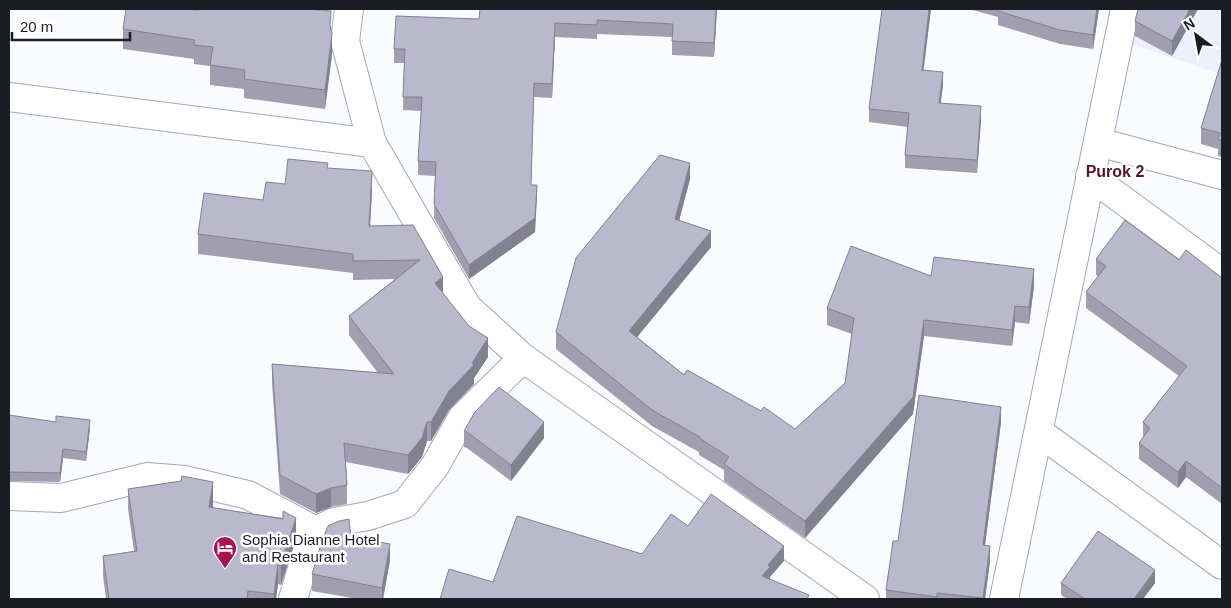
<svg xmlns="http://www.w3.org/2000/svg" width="1231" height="608" font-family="Helvetica,sans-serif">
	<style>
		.built { fill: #ecf0fb }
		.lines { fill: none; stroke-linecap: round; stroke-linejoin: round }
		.street-casing { stroke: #a1a8ba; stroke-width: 30 }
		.secondary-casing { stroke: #a1a8ba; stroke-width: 30 }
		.street { stroke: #fff; stroke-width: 28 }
		.secondary { stroke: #fff; stroke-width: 28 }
		.wall { fill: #a09eaf }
		.shaded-wall { fill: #82818f }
		.building { fill: #bab8cc; stroke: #82818f }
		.labels { text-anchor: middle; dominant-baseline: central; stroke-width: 5; stroke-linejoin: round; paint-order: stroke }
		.poi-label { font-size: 15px; fill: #1b1d24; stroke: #fff; text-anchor: start }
		.neighbourhood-label { font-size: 16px; font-weight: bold; fill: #57132b; stroke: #fff }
	</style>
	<rect width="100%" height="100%" fill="#fafbff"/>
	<path class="built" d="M1135,9H1222V75L1129,43Z"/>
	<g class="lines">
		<g class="street-casing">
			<g id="street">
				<path d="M9,97L372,143"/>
				<path d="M1098,142L1222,175"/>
				<path d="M1090,176L1222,273"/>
				<path d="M1040,433L1222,565"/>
				<path d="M9,496L61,498L147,477L185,480L248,495L316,531"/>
				<path d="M293,599L307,552L316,531L334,522L368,516L405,504L435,466L462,418L523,358"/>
				<path d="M1004,599C1046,403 1085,206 1125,9"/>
			</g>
		</g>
		<g class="secondary-casing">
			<path id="secondary" d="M349,9L345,41L372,143L467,307L523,358L865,599"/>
		</g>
		<use href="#street" class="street"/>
		<use href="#secondary" class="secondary"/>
	</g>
	<g class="wall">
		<path d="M717,9L714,57L672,55V37L597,34V39L555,37L552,98L534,97L531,185L537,199L535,232L469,279L434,218L435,176L418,175V161L421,111L403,110L404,63H394V49L479,19Z"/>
		<path d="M882,9H931L923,70L943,85L940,103L981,120L977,173L905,168V155L908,127L869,122V109Z"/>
		<path d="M969,9H1099L1093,49L1060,44L998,25V17Z"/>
		<path d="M1198,9L1172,56L1135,36V21Z"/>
		<path d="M331,28L332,54L325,109L244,98V89L210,85V66L194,64V59L123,49V29Z"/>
		<path d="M1222,60V157L1218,156V149L1201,144V128Z"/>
		<path d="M328,168L372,190L370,226L413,225L443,293L488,357L474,378V384L449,410L431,441H427L422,457L408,474L346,462L347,485V504L331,507L316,513L280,494L272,383V364L378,373L349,335V316L395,279L353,280V273L198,254V234L263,200L285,184Z"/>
		<path d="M690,179L679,221L711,247L637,337L684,375L795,429L845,383L852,334L827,325V308L931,276L1034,286L1029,324L1015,322L1012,346L924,336L913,414L805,538L724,481V470L699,455V452L652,426L556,349V332Z"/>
		<path d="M1096,259L1179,260L1222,278V504L1186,477L1178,488L1139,459V443L1143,438V422L1179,376L1086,308V292L1098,276L1096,275Z"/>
		<path d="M9,415L90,428L86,461L63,458L60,482L9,481Z"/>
		<path d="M1001,422L985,545L990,561L985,599H886V590L898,541Z"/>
		<path d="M464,431L544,438L511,481L467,448L464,447Z"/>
		<path d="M181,481L213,503V508L283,518V511L296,538L281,585L278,584L276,599H106L103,576V556L134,551L128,509V489Z"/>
		<path d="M351,537L390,560L383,599H358L312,591V574Z"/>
		<path d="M1061,583H1155L1143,599H1067L1061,595Z"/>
	</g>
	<g class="shaded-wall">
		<path d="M716,9H717L714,57V43Z"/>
		<path d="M929,9H931L922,83V70Z"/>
		<path d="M1097,9H1099L1093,49V35Z"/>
		<path d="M1190,9H1198L1172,56V41Z"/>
		<path d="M555,23V37L552,98V84Z"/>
		<path d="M332,34V54L325,109V90Z"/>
		<path d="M943,72V85L939,117V103Z"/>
		<path d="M981,106V120L977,173V160Z"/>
		<path d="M690,163V179L675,236V219Z"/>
		<path d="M372,171V190L369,245V226Z"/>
		<path d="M537,185L535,232L469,279V265Z"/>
		<path d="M711,231V247L629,347V331Z"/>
		<path d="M1034,269V286L1029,324V307Z"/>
		<path d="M443,277V297L435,283Z"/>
		<path d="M1015,306V322L1012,346V330Z"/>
		<path d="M924,320V336L913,414L805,538V521Z"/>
		<path d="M488,338V357L474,378V384L449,410L431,441V422L449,391L472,363Z"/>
		<path d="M1001,407V422L983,560V545Z"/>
		<path d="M90,420V428L86,461V452Z"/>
		<path d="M427,422V441L422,457L408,474V455Z"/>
		<path d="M544,422V438L511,481V465Z"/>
		<path d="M63,449V458L60,482V473Z"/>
		<path d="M1186,461V477L1178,488V472Z"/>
		<path d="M213,482V503L209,528V507Z"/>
		<path d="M331,488V507L316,513V494Z"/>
		<path d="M296,518V538L281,585V564Z"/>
		<path d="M390,544V560L383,599H382V588Z"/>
		<path d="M784,546V561L770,577V582L762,576L768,565Z"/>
		<path d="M990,546V561L985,599H983Z"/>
		<path d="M278,564V584L276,599H274V594Z"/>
		<path d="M1155,570V583L1143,599H1134Z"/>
	</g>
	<g class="building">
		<path d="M126,9H184L199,10V9H308L331,11L330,25L332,34L325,90L244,79L245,70L210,65L213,47L194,45L195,40L123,29Z"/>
		<path d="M480,9H716L714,43L672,41L673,24L597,20V25L555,23L552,84L534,83L531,185H537L535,218L469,265L434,204L436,162L418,161L422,97H403L405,49H394L396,16L479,19Z"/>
		<path d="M882,9H929L922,70L943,72L939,103L981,106L977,160L905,155L909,113L869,109Z"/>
		<path d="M999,9H1097L1093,35L1060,30L998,11Z"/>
		<path d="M1138,9H1190L1172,41L1135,21Z"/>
		<path d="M1222,60V141L1218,139L1220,133L1201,128Z"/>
		<path d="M660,155L690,163L675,219L711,231L629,331L684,375L687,370L761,411L764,407L795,429L845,383L854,318L827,308L851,246L931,276L934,257L1034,269L1029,307L1015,306L1012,330L924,320L913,397L805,521L724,464L729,457L699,438L700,437L652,410L556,332L576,258Z"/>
		<path d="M288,159L328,163L327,168L372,171L369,226L413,225L443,277L435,283L469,326L488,338L472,363L474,365L449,391L431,422H427L422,438L408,455L344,443L347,485L331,488L316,494L280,475L272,364L394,374L349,316L420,260L353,261V254L198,234L204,193L263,200L266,182L285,184Z"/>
		<path d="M1125,220L1179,260L1186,250L1222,278V488L1186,461L1178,472L1139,443L1150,428L1143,422L1187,366L1086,292L1106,266L1096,259Z"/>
		<path d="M499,387L544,422L511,465L467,432L464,431L475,412Z"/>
		<path d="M919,395L1001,407L983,545L990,546L983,598L937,593V597L886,590L893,541H898Z"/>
		<path d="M9,415L56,422V416L90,420L86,452L63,449L60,473L9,472Z"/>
		<path d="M182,476L213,482L209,507L283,519V511L296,518L281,564H278L274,594L248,591L247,599H109L103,556L137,551L128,489L181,481Z"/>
		<path d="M711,494L784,546L768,565L770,567L762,576L809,595L807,599H440L449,569L493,582L517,516L642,554L671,514L688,526Z"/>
		<path d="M349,519L351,537L390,544L382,588L312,574L322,541L328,526L339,521Z"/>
		<path d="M1098,531L1155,570L1134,599H1085L1061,583Z"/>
	</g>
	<defs>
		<g id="hotel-pin" transform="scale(1.25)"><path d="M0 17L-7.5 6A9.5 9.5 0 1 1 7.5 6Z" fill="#a61350" stroke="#fff"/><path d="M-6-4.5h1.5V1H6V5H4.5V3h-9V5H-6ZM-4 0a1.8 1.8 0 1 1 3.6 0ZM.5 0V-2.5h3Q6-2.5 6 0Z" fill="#fff"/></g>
	</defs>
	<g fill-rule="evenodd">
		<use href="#hotel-pin" x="225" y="548"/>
	</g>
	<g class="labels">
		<g class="poi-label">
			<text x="242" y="539">Sophia Dianne Hotel<tspan x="242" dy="17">and Restaurant</tspan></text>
		</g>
		<g class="neighbourhood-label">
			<text x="1115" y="171">Purok 2</text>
		</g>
	</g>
	<rect width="1231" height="608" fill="none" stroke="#1b1d24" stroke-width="20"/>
	<g transform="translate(1196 35) rotate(328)" stroke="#ffffff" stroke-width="4" paint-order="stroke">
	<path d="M0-4L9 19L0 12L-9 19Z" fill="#1b1d24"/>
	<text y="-8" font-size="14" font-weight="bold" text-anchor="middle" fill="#1b1d24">N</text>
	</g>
	<path d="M12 32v8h118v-8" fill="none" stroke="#1b1d24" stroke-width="2.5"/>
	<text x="20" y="32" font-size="15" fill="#1b1d24" stroke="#ffffff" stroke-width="4" paint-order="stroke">20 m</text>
</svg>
